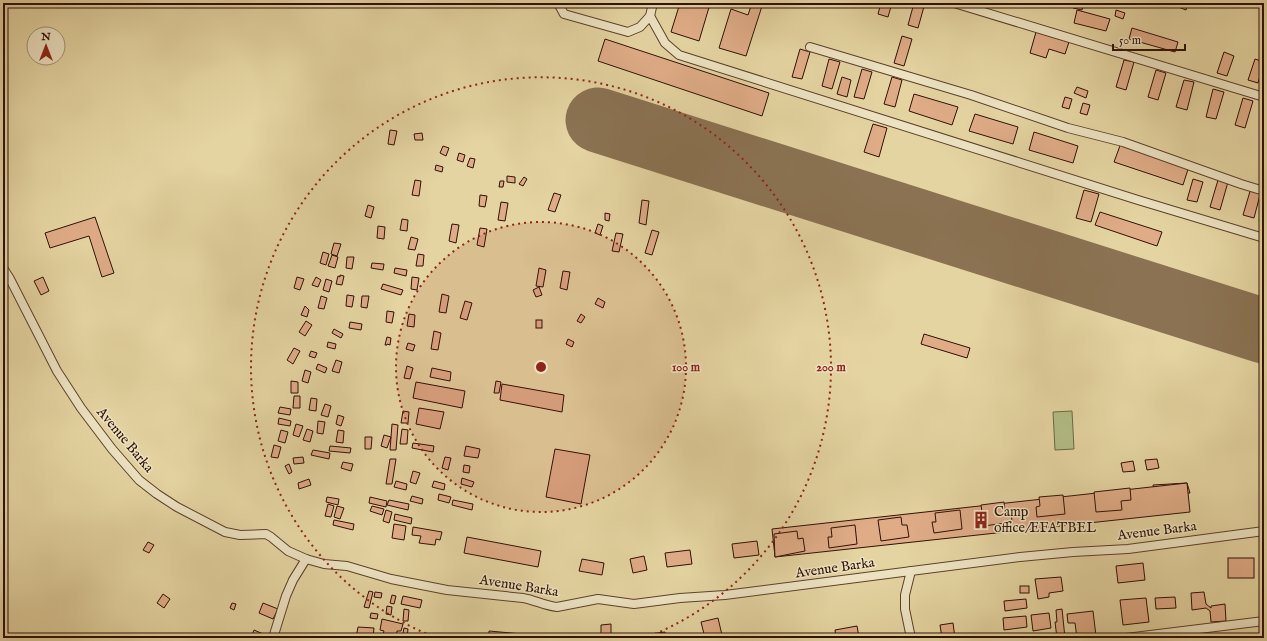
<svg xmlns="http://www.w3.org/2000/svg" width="1267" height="641" font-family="'IM FELL English',serif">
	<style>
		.green { fill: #b2bd86; stroke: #706645 }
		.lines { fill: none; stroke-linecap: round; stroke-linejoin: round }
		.runway { stroke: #8a7252; stroke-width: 65 }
		.building { fill: #dfac87; stroke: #2f1004 }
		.minor-casing { stroke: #5c412b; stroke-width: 10 }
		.minor { stroke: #ede3c2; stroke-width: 8 }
		.ring { fill: none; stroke: #8f2418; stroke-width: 2; stroke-dasharray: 2 4 }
		.labels { text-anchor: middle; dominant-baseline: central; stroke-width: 3; stroke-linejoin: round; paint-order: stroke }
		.street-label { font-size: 14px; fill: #2f1004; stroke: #ede3c2 }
		.poi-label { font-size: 14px; fill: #2f1004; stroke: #ede3c2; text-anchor: start }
		.centre { fill: #8f2418; stroke: #ede3c2; stroke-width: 2 }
		.ring-label { font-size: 12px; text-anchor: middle; font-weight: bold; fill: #8f2418; stroke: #ede3c2; stroke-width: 3; stroke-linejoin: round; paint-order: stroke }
	</style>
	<rect width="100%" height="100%" fill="#e4d4a1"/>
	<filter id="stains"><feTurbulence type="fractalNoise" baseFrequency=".005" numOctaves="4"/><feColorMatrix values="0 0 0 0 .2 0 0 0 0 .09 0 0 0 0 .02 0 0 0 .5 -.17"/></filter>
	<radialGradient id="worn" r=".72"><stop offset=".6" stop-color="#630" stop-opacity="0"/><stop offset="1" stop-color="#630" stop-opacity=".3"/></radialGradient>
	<path class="green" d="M1072,411L1074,449L1055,450L1053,412Z"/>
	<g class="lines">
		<path class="runway" d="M598,120L1264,331"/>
	</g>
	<g class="building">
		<path d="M680,3L710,4L699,41L671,32Z"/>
		<path d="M752,3H763L746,56L719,48L731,9L748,15Z"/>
		<path d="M846,3H857L856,7L845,5Z"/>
		<path d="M881,3H892L888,17L878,14Z"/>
		<path d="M914,3H925L918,28L908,25Z"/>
		<path d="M1074,3L1083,5L1082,10L1073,8Z"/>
		<path d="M1168,3H1188L1186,10Z"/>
		<path d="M1077,10L1110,19L1106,31L1074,23Z"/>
		<path d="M1116,10L1125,13L1123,19L1115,16Z"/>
		<path d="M1132,28L1178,42L1175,52L1129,39Z"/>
		<path d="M1036,32L1069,42L1065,54L1049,49L1046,58L1030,53Z"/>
		<path d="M902,36L912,39L904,66L894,63Z"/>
		<path d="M605,39L769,93L762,116L598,61Z"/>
		<path d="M800,49L810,52L802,79L792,77Z"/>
		<path d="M1224,52L1234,56L1227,76L1217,73Z"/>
		<path d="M829,59L840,62L832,89L822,86Z"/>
		<path d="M1255,59L1264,62L1258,83L1248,80Z"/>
		<path d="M1124,60L1134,62L1126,90L1116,87Z"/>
		<path d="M862,69L872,72L864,99L854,97Z"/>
		<path d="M1156,70L1166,73L1158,100L1148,97Z"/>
		<path d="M842,77L851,80L847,97L837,94Z"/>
		<path d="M892,77L902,80L895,107L884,104Z"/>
		<path d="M1184,80L1194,82L1187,110L1176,107Z"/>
		<path d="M1077,87L1088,91L1086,98L1074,93Z"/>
		<path d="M1213,89L1224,92L1216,119L1206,117Z"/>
		<path d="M914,94L958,107L952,125L909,111Z"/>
		<path d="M1065,97L1072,99L1069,109L1062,107Z"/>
		<path d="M1243,98L1253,101L1245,128L1235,125Z"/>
		<path d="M1083,103L1090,105L1087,115L1080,113Z"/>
		<path d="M975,114L1018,127L1013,144L969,131Z"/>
		<path d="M873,124L887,128L879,157L864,152Z"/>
		<path d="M390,130L397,131L394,145L388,144Z"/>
		<path d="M1034,132L1078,146L1073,163L1029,150Z"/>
		<path d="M422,133L423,140H415L414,134Z"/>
		<path d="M1121,143L1189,166L1183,185L1114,162Z"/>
		<path d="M443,146L449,148L446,156L440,153Z"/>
		<path d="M459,153L465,155L463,162L457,160Z"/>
		<path d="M470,158L475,159L473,168L467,166Z"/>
		<path d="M436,165L443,167L442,172L435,170Z"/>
		<path d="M507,176L515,177V183L507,182Z"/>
		<path d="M524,177L527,179L523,186L519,184Z"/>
		<path d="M1193,179L1203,182L1197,202L1187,200Z"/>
		<path d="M415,180L421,181L419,196L412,195Z"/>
		<path d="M1218,180L1228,182L1220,210L1210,207Z"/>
		<path d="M500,181H504L503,187H499Z"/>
		<path d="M1251,188L1261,191L1254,218L1243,215Z"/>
		<path d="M1084,190L1099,194L1091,222L1076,218Z"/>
		<path d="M554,193L561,195L555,212L548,210Z"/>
		<path d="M480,195L487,196L485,207L479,206Z"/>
		<path d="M642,200L649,201L646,225L639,223Z"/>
		<path d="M501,202L508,203L505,221L498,220Z"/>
		<path d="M1264,204V223L1259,221Z"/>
		<path d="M368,205L374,207L371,218L365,216Z"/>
		<path d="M1100,212L1162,232L1157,246L1095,225Z"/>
		<path d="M605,213L610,214L609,221L605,220Z"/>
		<path d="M95,217L114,273L102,277L89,236L50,248L45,233Z"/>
		<path d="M402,219L408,220L407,231L400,230Z"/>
		<path d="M452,224L459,225L456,243L449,241Z"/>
		<path d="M598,224L603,226L600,235L595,233Z"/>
		<path d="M378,226L385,227L384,239L377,238Z"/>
		<path d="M480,228L487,229L484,247L477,245Z"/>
		<path d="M652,230L659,232L652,255L645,253Z"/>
		<path d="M616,233L623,234L619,252L612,251Z"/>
		<path d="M411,237L418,239L415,250L408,249Z"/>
		<path d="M334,243L341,244L337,256L331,254Z"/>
		<path d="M323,252L329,254L326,265L320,263Z"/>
		<path d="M418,254L424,255L423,266H416Z"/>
		<path d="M332,255L338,257L335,268L328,266Z"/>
		<path d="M347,257H354L352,269L346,268Z"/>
		<path d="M372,263L384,264L383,270L371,268Z"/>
		<path d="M395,268L407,270L406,276L394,273Z"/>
		<path d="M539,268L546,270L543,287L536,286Z"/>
		<path d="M563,271L570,272L567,290L560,288Z"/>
		<path d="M340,275L344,276L342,285L336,284L338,276L340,277Z"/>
		<path d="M43,277L49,291L41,295L34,281Z"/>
		<path d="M297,277L304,279L300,290L294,288Z"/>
		<path d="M316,277L321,280L318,287L312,285Z"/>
		<path d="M412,277L419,278L417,290L411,289Z"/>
		<path d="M326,279L332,281L329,292L323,290Z"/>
		<path d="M383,284L403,290L401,295L381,289Z"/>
		<path d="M539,287L542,295L536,297L533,290Z"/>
		<path d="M442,294L449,296L446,313L439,312Z"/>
		<path d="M347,295L354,296L352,307L346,306Z"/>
		<path d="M321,296L327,298L324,309L318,308Z"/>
		<path d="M362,296H369L367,308L361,307Z"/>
		<path d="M598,298L605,302L603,308L595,304Z"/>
		<path d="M465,301L472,303L467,320L460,318Z"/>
		<path d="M305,306L309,310L307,317L301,315Z"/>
		<path d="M387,311L394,312L392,323L386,322Z"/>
		<path d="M409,314L415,315L414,327L407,326Z"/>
		<path d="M581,314L585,317L581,323L577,321Z"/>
		<rect x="536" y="320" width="6" height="8"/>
		<path d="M306,321L312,325L305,336L299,332Z"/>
		<path d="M350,322L362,324L361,330L349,328Z"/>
		<path d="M334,329L343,334L341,338L332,333Z"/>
		<path d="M434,331L441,333L438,350L431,349Z"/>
		<path d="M924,334L970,348L967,358L921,344Z"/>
		<path d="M387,337L391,338L390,345L387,344V345H385Z"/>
		<path d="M568,339L574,342L572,347L566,344Z"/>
		<path d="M328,342L336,344L335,349L327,347Z"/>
		<path d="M408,343L415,345L413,351L406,349Z"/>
		<path d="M294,348L300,351L293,364L287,360Z"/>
		<path d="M311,351L317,353L315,358L309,356Z"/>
		<path d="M336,360L342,362L339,373L332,371Z"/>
		<path d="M318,364L327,368L325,373L316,369Z"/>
		<path d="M407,366L413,368L410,379L404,378Z"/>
		<path d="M432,368L451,372L450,381L430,377Z"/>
		<path d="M305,370L311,372L308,383L302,381Z"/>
		<path d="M291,381L298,382V393H291Z"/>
		<path d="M496,381L501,382L499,393H494Z"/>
		<path d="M416,382L465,391L462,408L413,398Z"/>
		<path d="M502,384L564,395L562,412L500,400Z"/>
		<path d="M294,396H300V408H293Z"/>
		<path d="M311,398L317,399L316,411L309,410Z"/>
		<path d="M325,404L331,406L328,417L321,415Z"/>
		<path d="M280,407L291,409L290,415L278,413Z"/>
		<path d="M419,408L444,412L440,429L416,424Z"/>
		<path d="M403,411L409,412L408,423H401Z"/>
		<path d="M338,415L344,417L341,426L336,424Z"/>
		<path d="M279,418L291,421L290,426L278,424Z"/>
		<path d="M318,421L325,422L323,434L317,433Z"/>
		<path d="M296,424L303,426L299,437L293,435Z"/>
		<path d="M392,424L398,425L396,450H390Z"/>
		<path d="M307,429L313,431L310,442L303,440Z"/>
		<path d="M402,429L408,430L407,444H400Z"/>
		<path d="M281,430L288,432L285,443L278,441Z"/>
		<path d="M338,430L344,431L343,443L336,442Z"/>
		<path d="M384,435L391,437L387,448L381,446Z"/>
		<path d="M365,437H372L371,449H365Z"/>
		<path d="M413,443L434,446L433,452L412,448Z"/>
		<path d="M274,445L281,447L278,458L271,457Z"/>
		<path d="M330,446L351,448L350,453L329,451Z"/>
		<path d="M466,446L480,449L478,458L464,456Z"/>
		<path d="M555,449L590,455L581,504L546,497Z"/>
		<path d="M313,450L330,453L329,459L311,455Z"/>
		<path d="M303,457L304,463L294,464L293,458Z"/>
		<path d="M445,457L451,458L448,470L442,468Z"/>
		<path d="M390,459H396L392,484H386Z"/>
		<path d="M1157,459L1159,468L1147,470L1145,460Z"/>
		<path d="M1133,461L1135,471L1123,472L1121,463Z"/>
		<path d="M343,462L353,464L351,471L341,468Z"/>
		<path d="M289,464L292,472L289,474L285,466Z"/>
		<path d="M464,465L470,466L469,473L463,472Z"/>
		<path d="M413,471L420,473L416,484L410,482Z"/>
		<path d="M462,478L474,482L472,487L461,484Z"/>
		<path d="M309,479L311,485L299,489L298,483Z"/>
		<path d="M396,481L407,484L406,490L394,487Z"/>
		<path d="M434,481L445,484L444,490L432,487Z"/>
		<path d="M1187,483L1190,493L1180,494L1181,503L1156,505L1153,485Z"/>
		<path d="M1187,483L1190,512L775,557L772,529Z"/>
		<path d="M1130,488L1131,500L1121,501L1122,510L1096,512L1094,492Z"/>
		<path d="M439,494L451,497L449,503L438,500Z"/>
		<path d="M1063,495L1065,514L1037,517L1036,507L1040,506L1039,497Z"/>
		<path d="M412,496L423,499L422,504L410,501Z"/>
		<path d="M327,497L339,499L338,505L326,502Z"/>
		<path d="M370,497L387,501L386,507L369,503Z"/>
		<path d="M389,500L409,504L408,510L387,505Z"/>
		<path d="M453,500L473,504L472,510L452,505Z"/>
		<path d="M1004,502L1005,511L1011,510L1012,522L984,526L981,505Z"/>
		<path d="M328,504L334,506L331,517L325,516Z"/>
		<path d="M337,506L344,508L340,519L334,517Z"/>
		<path d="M372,506L384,509L382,515L370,511Z"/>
		<path d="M386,510L392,512L389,523L383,521Z"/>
		<path d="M960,510L962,529L934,533L932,522H936L935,513Z"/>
		<path d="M395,514L412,518L411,524L394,520Z"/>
		<path d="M901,517L902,525H907L909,537L881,541L878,520Z"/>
		<path d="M334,520L354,524L353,530L333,525Z"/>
		<path d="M394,524L406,526L404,540L392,538Z"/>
		<path d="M855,525L857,544L829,548L828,537H832L831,528Z"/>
		<path d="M413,527L442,532L440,540L436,539L435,545L419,543L421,536L412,535Z"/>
		<path d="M797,531L798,539L803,538L805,551L775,557L774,534Z"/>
		<path d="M467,537L541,551L538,567L464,553Z"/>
		<path d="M757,541L759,555L734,558L732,544Z"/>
		<path d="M148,542L154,545L149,553L143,550Z"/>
		<path d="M690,550L692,564L667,567L665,553Z"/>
		<path d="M644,556L647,570L633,573L630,559Z"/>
		<rect x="1228" y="558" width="26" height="20"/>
		<path d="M582,559L604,563L602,575L579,571Z"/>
		<path d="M1143,563L1145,580L1118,583L1116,566Z"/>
		<path d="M1061,577L1063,591L1049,593V597L1038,599L1035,579Z"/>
		<rect x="1020" y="586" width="9" height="7"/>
		<path d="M369,591L373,592L369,608L364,607Z"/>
		<path d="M375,592L382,593L381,598L374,597Z"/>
		<path d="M1204,592L1206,604L1211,608V606L1225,604L1226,621L1211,622L1210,611L1206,608L1192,610L1191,593Z"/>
		<path d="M163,594L170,599L164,608L157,603Z"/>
		<path d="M392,595L396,596L394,604L390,603Z"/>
		<path d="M403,596L422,600L420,608L401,604Z"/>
		<path d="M1175,597L1176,608L1156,609L1155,598Z"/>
		<path d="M1146,598L1149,622L1123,625L1120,600Z"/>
		<path d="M1026,599L1027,608L1005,611L1004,601Z"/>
		<path d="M232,603L236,604L234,610L230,608Z"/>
		<path d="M263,603L278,609L273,619L259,613Z"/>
		<path d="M387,606L392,607L391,615L386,614Z"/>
		<path d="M404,609L409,610L408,621H403Z"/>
		<path d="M1062,609L1065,638H1057L1055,622H1057L1056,610Z"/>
		<path d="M1093,611L1096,636L1077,638L1075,623H1068L1067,614Z"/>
		<path d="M371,613L378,614L377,619L370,618Z"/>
		<path d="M1049,613L1051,628L1033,631L1031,615Z"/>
		<path d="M1026,616L1027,627L1004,630L1003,618Z"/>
		<path d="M718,618L722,635L705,638L701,622Z"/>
		<path d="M382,619L403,624L401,631H397L396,638H382L384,631L380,630Z"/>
		<path d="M953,623L955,638H942L940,625Z"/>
		<path d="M611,624V635H601V625Z"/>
		<path d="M857,626L859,637L869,635V638H836L835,630Z"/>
		<path d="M358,627L374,628L373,638H356Z"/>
		<path d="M404,628L408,629L407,638H402Z"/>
		<path d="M254,630L270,637V638H251Z"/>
		<path d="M489,631L522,634L521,638H489Z"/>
		<path d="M665,632L666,638H635V636Z"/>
		<path d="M529,636L550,637V638H529Z"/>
	</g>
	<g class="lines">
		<g class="minor-casing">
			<g id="minor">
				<path d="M558,3L564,14L628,32L640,27L650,16L653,3"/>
				<path d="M954,3L1264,97"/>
				<path d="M650,16L665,43L679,55L1138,200L1264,238"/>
				<path d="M810,47L971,95L1068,128L1123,142L1241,184L1264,191"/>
				<path d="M3,268L10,279L57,371L81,408L112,449L139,480L157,494L177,507L225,532L240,535L266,534L271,537L288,551L306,559L324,564L347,566L391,579L447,590L523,598C535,600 545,606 557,607L598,599L634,604L680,598L725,595L1020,557L1073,552L1128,549L1264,531"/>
				<path d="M911,571L905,595V609L911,638"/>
				<path d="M273,638L286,596L293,580L306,559"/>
				<path d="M1126,638L1264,621"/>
			</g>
		</g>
		<use href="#minor" class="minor"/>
	</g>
	<circle cx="541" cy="367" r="145" fill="#8f2418" fill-opacity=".12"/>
	<g class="ring">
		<circle cx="541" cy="367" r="145"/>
		<path d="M437 638A290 290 0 1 1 645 638"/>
	</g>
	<defs>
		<g id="building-bare" transform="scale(1.38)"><path d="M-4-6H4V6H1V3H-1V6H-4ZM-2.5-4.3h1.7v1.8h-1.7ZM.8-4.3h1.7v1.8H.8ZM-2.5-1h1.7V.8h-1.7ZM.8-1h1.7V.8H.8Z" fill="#8f2418" stroke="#ede3c2" stroke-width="2.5" paint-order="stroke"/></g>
	</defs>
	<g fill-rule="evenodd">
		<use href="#building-bare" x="981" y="520"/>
	</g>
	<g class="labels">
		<g class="street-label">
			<text transform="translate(125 440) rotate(50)">Avenue Barka</text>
			<text transform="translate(1157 531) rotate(-7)">Avenue Barka</text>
			<text transform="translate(835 568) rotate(-8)">Avenue Barka</text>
			<text transform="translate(519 586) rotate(9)">Avenue Barka</text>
		</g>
		<g class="poi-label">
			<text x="994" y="512">Camp<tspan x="994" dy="16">office/EFATBEL</tspan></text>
		</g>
	</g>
	<circle cx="541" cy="367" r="6" class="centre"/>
	<g class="ring-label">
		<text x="686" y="371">100 m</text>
		<text x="831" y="371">200 m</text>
	</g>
	<rect width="1267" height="641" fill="none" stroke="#e4d4a1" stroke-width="16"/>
	<rect x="4" y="4" width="1259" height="633" fill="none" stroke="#2f1004" stroke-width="2"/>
	<rect x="8" y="8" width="1251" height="625" fill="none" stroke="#2f1004"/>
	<g transform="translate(46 46)"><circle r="19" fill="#ede3c2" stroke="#a18f76"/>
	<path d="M0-3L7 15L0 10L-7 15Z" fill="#8f2418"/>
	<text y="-6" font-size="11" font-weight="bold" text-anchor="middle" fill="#2f1004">N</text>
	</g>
	<path d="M1113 44v6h72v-6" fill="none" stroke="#2f1004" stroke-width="2"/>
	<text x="1119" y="44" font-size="12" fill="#2f1004" stroke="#ede3c2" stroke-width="3" paint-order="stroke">50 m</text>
	<rect width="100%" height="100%" filter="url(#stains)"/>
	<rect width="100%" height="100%" fill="url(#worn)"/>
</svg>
